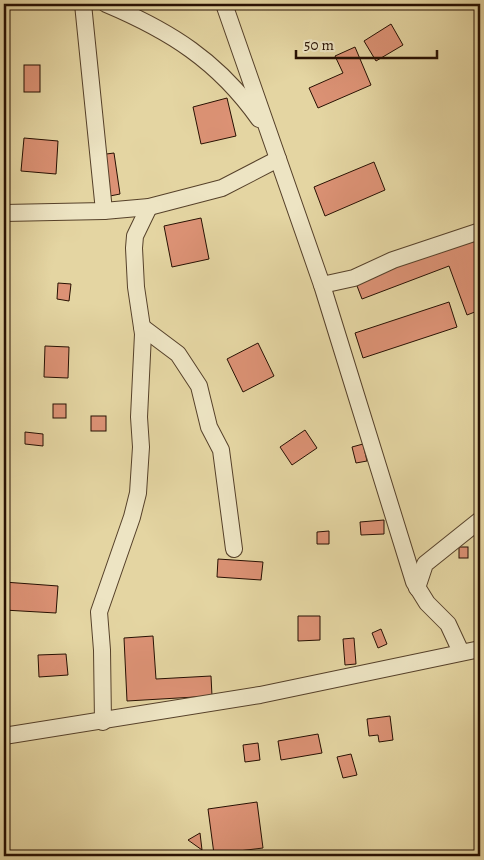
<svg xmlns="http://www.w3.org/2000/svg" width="484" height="860" font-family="Alegreya,serif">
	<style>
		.building { fill: #dc9275; stroke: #271002 }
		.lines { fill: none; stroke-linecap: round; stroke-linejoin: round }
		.street-casing { stroke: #56412a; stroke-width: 18 }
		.street { stroke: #ede4c3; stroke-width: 16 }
	</style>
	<rect width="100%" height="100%" fill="#e4d5a2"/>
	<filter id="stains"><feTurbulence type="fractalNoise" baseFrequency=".004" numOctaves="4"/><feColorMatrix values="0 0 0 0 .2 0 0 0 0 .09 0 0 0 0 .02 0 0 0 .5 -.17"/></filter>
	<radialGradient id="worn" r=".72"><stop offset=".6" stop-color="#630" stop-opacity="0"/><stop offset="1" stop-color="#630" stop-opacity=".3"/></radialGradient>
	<g class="building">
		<path d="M391,24L403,45L376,61L364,41Z"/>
		<path d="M355,47L371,85L318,108L309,88L343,73L335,56Z"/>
		<rect x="24" y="65" width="16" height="27"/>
		<path d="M227,98L236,136L201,144L193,107Z"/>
		<path d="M24,138L58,141L56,174L21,171Z"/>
		<path d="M114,153L120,194L105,197L99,155Z"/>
		<path d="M374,162L385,190L325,216L314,187Z"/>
		<path d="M201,218L209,259L172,267L164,226Z"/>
		<path d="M472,233L480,255V310L467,315L449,266L362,299L354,278Z"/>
		<path d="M58,283L71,284L69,301L57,299Z"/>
		<path d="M449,302L457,327L363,358L355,333Z"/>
		<path d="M258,343L274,376L243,392L227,359Z"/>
		<path d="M45,346L69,347L68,378L44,377Z"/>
		<rect x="53" y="404" width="13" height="14"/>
		<rect x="91" y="416" width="15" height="15"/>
		<path d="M305,430L317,448L292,465L280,447Z"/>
		<path d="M25,432L43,434V446L25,444Z"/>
		<path d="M363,444L367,461L356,463L352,447Z"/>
		<path d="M384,520V534L361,535L360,522Z"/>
		<path d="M329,531V544H317V532Z"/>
		<rect x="459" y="547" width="9" height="11"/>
		<path d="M218,559L263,562L261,580L217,577Z"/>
		<path d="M4,582L58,586L56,613L4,610Z"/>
		<path d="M298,616H320V640L298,641Z"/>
		<path d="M381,629L387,644L378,648L372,633Z"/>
		<path d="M153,636L156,679L211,676L212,696L127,701L124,638Z"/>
		<path d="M354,638L356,664L345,665L343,639Z"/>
		<path d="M66,654L68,675L39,677L38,655Z"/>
		<path d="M390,716L393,740L379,742L378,735L369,736L367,719Z"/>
		<path d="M318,734L322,753L281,760L278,741Z"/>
		<path d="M258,743L260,760L245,762L243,745Z"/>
		<path d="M351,754L357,775L343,778L337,757Z"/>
		<path d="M257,802L263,848L214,854L208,809Z"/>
		<path d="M200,833L202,850L188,840Z"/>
	</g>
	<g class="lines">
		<g class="street-casing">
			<g id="street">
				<path d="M83,4L104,211"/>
				<path d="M106,4C170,31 218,61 259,119"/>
				<path d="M224,4L322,285L414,582L427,603L448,624L461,652"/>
				<path d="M4,213L104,211L149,207L222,188L278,159"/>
				<path d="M322,285L354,278L393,260L480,231"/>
				<path d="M142,327L178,354L199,386L209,427L221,450L234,549"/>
				<path d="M417,588L425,564L480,520"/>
				<path d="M103,722L102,650L99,612L132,517L138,493L141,447L139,417L143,334L136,287L134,248L135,236L149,207"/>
				<path d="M4,736L260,695L480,649"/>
			</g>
		</g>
		<use href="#street" class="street"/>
	</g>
	<rect width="484" height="860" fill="none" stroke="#e4d5a2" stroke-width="20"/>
	<rect x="5" y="5" width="474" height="850" fill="none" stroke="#271002" stroke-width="2.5"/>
	<rect x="10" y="10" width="464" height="840" fill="none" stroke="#271002"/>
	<path d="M296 50v8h141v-8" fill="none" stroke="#271002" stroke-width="2.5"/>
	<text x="304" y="50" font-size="15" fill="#271002" stroke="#ede4c3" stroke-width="4" paint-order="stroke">50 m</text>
	<rect width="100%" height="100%" filter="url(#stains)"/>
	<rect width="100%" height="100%" fill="url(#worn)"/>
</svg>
